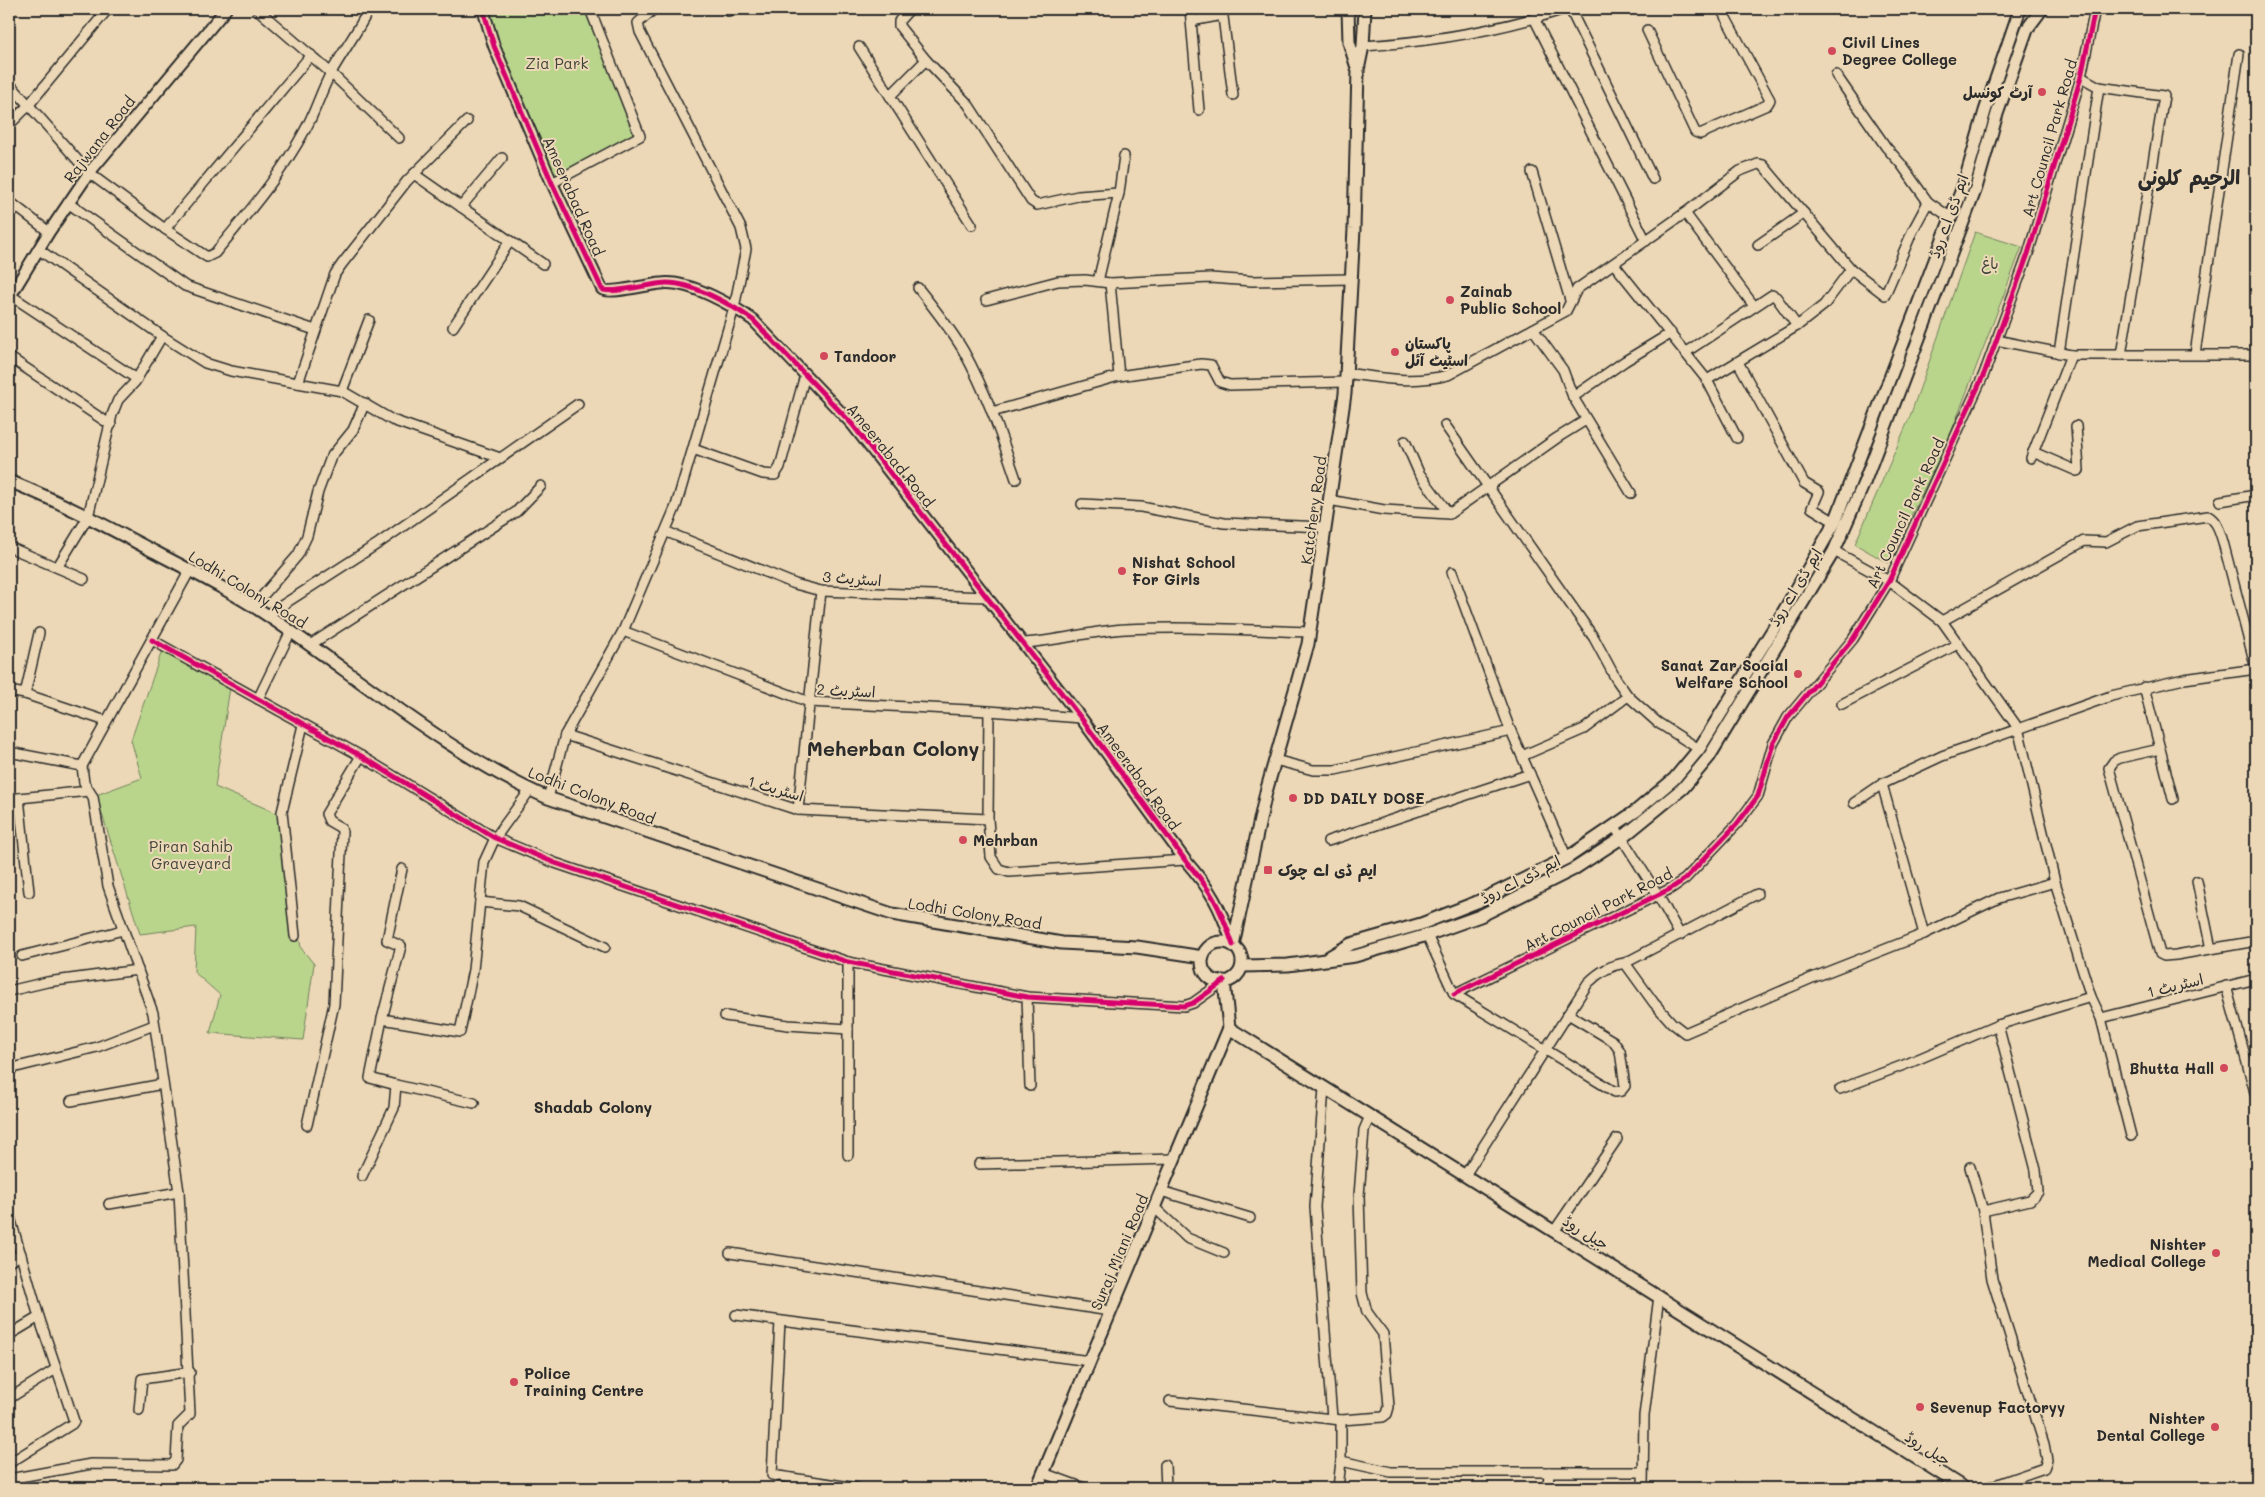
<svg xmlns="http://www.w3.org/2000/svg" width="2265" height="1497" font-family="Mali,'Playpen Sans Arabic',sans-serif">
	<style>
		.green { fill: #b9d58c; stroke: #72805c }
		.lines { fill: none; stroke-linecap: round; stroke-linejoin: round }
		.minor-casing { stroke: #2b2b2b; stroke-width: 12 }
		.tertiary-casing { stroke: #2b2b2b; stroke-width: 14 }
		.secondary-casing { stroke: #2b2b2b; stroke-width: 15 }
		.minor { stroke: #ecd8b6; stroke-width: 9 }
		.tertiary { stroke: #ecd8b6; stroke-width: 10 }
		.secondary { stroke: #ecd8b6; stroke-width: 11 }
		.cycleway-casing { stroke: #ecd8b6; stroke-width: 8 }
		.cycleway { stroke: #d6006c; stroke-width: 5 }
		.poi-dot { fill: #d1495b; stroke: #ecd8b6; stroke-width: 2 }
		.labels { text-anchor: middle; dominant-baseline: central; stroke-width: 4; stroke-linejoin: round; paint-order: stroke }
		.poi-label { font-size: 15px; font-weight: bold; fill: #2b2b2b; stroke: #ecd8b6; text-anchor: start }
		.park-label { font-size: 15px; fill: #40443a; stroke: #ecd8b6 }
		.street-label { font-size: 15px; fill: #2b2b2b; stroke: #ecd8b6 }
		.neighbourhood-label { font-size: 16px; font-weight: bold; fill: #2b2b2b; stroke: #ecd8b6 }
		.district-label { font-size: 20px; font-weight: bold; fill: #2b2b2b; stroke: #ecd8b6 }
	</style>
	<rect width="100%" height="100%" fill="#ecd8b6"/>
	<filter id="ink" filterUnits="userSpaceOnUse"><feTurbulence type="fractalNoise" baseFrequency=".02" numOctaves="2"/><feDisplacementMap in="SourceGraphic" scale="10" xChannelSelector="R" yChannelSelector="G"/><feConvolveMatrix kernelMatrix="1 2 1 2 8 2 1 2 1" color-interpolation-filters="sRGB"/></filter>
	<g filter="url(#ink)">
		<g class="green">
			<path d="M486,9H587L637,134L553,179L495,40Z"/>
			<path d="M1975,232L2022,247L1949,438L1888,563L1855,544L1909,419Z"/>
			<path d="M163,648L230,687L215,787L279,814L301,948L314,964L303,1040L210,1033L220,995L194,972L196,927L140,934L96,795L142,778L131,740Z"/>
		</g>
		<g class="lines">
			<g class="minor-casing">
				<g id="minor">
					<path d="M257,9L331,73L399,138"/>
					<path d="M725,9L728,11L735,9"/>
					<path d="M910,9L899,21V26L926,60L968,104L1031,201L1037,205L1078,196L1119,193"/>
					<path d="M1190,9L1199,110"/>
					<path d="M1222,9L1233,95"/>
					<path d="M1570,9L1653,179"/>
					<path d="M9,13L12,9"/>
					<path d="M1534,18L1646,241"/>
					<path d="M1191,21L1223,15"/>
					<path d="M1647,30L1695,132L1700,134L1767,105L1770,100L1721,9"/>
					<path d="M1363,46C1431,42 1500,30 1565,9"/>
					<path d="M859,47L972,225"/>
					<path d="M1836,75L1886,147L1901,164L1928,202L1951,218"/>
					<path d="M2081,77L2099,87L2164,96L2121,355"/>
					<path d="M9,83L89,173L165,229L207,257L215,253C247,214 281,175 305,130C316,111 321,90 332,71C344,50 358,31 369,9"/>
					<path d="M890,96L926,60"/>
					<path d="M9,125L28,106L108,9"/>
					<path d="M1532,172L1570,300"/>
					<path d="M414,174L543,264"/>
					<path d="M552,183L640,136L590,9"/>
					<path d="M9,201L49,232"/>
					<path d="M68,203L185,286L315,330"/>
					<path d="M461,207L502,158"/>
					<path d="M1685,213L1754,306"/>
					<path d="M165,229L311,55"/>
					<path d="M1758,245L1804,213"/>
					<path d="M38,249L162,336L205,363L231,371L342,391L392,420L500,458"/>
					<path d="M1614,264L1707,380L1737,438"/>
					<path d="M1098,281L1119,193L1124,156"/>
					<path d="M1110,283L1119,376"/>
					<path d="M918,288C934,308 950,328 963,350C986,391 1001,435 1016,479"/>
					<path d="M10,295L137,379"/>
					<path d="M986,300L1058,281L1085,280L1110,283L1210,278L1252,281L1351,279"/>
					<path d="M453,327L510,241"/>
					<path d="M1533,329L1563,370L1573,397L1631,493"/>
					<path d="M1996,340L2071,355H2256"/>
					<path d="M1686,352L1772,295L1776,297L1797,326"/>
					<path d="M2059,353L2099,87"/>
					<path d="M2195,354L2239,54"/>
					<path d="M9,357L111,425"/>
					<path d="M1738,362L1804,483L1819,492L1812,508L1835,522"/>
					<path d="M1346,373C1380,378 1414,384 1448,375L1566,311L1577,289L1685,213L1740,171L1758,164L1763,165L1851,269L1885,295L1913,230L1928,202"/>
					<path d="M1707,380L1797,326L1824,305L1851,269"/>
					<path d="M298,383L335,274L342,264L407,181L467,121"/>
					<path d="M342,391L369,320"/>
					<path d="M1573,397L1625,361L1671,333"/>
					<path d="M992,412L1119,376L1201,364L1211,365L1220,382L1230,385L1346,382"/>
					<path d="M1445,425L1594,638L1616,679L1628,696L1657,722L1699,749"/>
					<path d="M1405,441L1419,473L1449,514"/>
					<path d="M693,449L763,474L775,475L780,467L805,375"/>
					<path d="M2033,452L2077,471L2079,470L2076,426"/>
					<path d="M2031,458L2071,355"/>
					<path d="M1329,500L1384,510L1449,514L1557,438L1586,420"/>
					<path d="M2220,501L2256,495"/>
					<path d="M1082,504L1141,507L1224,523L1325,527"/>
					<path d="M667,532L795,584L821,591L987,597"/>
					<path d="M9,547L84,579"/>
					<path d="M1834,551L1889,581L1942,621L2018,728L2055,882L2091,997L2101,1018L2131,1136"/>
					<path d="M58,566L88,517L112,415L118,400L135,382L162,336"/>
					<path d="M1452,572L1509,727L1567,858"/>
					<path d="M253,607L298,555L307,536L318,492L331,457L353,430L365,403"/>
					<path d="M267,615L379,543L578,404"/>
					<path d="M1942,621L2084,541L2106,542L2137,526L2208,516C2217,521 2220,532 2223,542L2256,668"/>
					<path d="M623,631L809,702L989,711L1081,718"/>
					<path d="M152,640L361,756L495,838L555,863L848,962L1027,997L1184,1006L1193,1003L1224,981"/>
					<path d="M1023,643C1057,641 1091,631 1126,629C1187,626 1248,630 1310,632"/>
					<path d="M310,645L516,512L541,486"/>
					<path d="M2144,687L2173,799"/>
					<path d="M9,691L25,694L106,721"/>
					<path d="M25,694L39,633"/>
					<path d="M258,699L291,631"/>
					<path d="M1842,704L1958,644"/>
					<path d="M989,711L988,819L991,857L999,869L1009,872L1185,860"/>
					<path d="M565,735L798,810L988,819"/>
					<path d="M2160,749L2120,758L2114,761L2109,768L2160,954L2164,956L2176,955L2256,941"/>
					<path d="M9,752L82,766"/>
					<path d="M1522,756L1584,729L1628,696"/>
					<path d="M1275,760L1313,770H1335L1511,731"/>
					<path d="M1882,784L1924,934"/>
					<path d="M19,798L29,892"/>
					<path d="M548,798L565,735L623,631L676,506L734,308L746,249L741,228L640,32L638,23L654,9"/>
					<path d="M9,799L89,791"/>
					<path d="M1854,803L1882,784L1942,756L2111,696L2184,679L2256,669"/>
					<path d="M798,810L821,591"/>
					<path d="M1615,827L1658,895L1680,935"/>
					<path d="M1328,841L1530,774"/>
					<path d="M402,869L387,940L401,946L382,1019L370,1078L396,1085L474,1103"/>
					<path d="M2197,881L2211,949"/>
					<path d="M480,902L519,906L605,947"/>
					<path d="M1427,935L1454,994L1615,1092L1621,1091L1625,1086L1620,1051L1613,1041L1568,1014"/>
					<path d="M295,936L282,812L303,725"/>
					<path d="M22,956L123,930"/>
					<path d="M848,962V1155"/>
					<path d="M1625,963L1757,894"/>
					<path d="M2226,986L2256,1096"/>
					<path d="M9,991L47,982L138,970"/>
					<path d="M1454,994L1670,889L1685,879L1737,824L1758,796L1773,744L1788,717L1853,639L1889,581L1984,374L2028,254L2081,77L2095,9"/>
					<path d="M1027,997L1030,1086"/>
					<path d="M725,1016L788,1025L848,1029"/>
					<path d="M2101,1018L2256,979"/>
					<path d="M382,1019L460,1032L473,970L484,862L495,838L530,790"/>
					<path d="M9,1069L97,1047L154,1025"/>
					<path d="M1324,1088L1315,1207L1332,1418"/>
					<path d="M1840,1089L1909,1063L1998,1025L2091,997"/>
					<path d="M71,1101L163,1084"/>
					<path d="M307,1125L334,1004L342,832L341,828L329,821L326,814L361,756"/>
					<path d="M979,1164L1174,1159"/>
					<path d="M1970,1167L1983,1211L1992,1279L2044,1444L2047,1460L2044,1468L1986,1488"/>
					<path d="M1465,1175L1588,983C1598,973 1610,965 1625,963L1654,1003L1672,1023L1685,1033L1812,978L1924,934L1999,898L2055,882"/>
					<path d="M362,1176L394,1108L396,1085"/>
					<path d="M1161,1191L1250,1218"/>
					<path d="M109,1204L179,1192"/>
					<path d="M1154,1207L1187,1238L1224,1253"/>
					<path d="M1983,1211L2030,1200L2038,1192L2036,1170L1998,1025"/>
					<path d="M9,1214L39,1317L74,1421L72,1424L11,1462"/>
					<path d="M1555,1230L1617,1139"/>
					<path d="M730,1253L1110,1311"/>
					<path d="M9,1262L21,1254"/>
					<path d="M736,1315L1090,1361"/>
					<path d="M780,1321L772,1475L857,1488"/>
					<path d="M9,1335L39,1317"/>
					<path d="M13,1396L56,1369"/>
					<path d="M1170,1401L1341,1420L1383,1417L1387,1414L1389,1407L1383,1334L1367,1312L1362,1293L1359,1196L1364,1130L1370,1116"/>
					<path d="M139,1410L142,1379L190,1372"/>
					<path d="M1341,1461L1391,1472H1642"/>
					<path d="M1165,1465L1166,1488"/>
					<path d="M1043,1473L1084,1488"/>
					<path d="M9,1479L91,1464L172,1465L176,1460L178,1426L190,1414L179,1192L153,1013L108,886L93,797L84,783L82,766L190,570"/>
					<path d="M1338,1488L1341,1461V1420"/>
					<path d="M1548,1488L1549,1472"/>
					<path d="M1643,1488L1644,1416L1659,1296"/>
				</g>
			</g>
			<g class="tertiary-casing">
				<g id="tertiary">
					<path d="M483,9L494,46L552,183L602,289C609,295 653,283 667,283C693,283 732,305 753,320L852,424L1081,718L1185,860C1211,890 1220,906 1233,945"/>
					<path d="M9,298L49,232L89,173L226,9"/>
				</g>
			</g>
			<g class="secondary-casing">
				<g id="secondary">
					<path d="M1348,9L1349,42L1357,68"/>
					<path d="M9,481C59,501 106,526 155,552C193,572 233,592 270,617C360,678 448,754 548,798L892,914L1062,943L1137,947L1203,957"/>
					<circle cx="1222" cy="962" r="20"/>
					<path d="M1233,945L1266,792L1308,644L1345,394L1354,229L1358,70L1363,46L1365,9"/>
					<path d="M1329,957L1351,944L1421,924L1477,902L1567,858L1636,811L1674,779L1699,749L1777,623L1835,522L1964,184L1985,111L2020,9"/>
					<path d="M1242,966L1288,965L1355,956L1427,935L1480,916L1574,869L1623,837L1683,788L1709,757L1834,551L1864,483L1976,188L1997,114L2027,29L2042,9"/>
					<path d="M1224,981L1229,1028L1964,1488"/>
					<path d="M1037,1488L1229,1028"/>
				</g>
			</g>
			<use href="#minor" class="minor"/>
			<use href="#tertiary" class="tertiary"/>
			<use href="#secondary" class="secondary"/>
			<g class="cycleway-casing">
				<g id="cycleway">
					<path d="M483,9L494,46L552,183L602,289C609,295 653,283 667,283C693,283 732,305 753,320L852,424L1081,718L1185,860C1211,890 1220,906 1233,945"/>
					<path d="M152,640L361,756L495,838L555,863L848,962L1027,997L1184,1006L1193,1003L1224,981"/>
					<path d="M1454,994L1670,889L1685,879L1737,824L1758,796L1773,744L1788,717L1853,639L1889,581L1984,374L2028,254L2081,77L2095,9"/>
				</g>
			</g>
			<use href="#cycleway" class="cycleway"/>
		</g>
	</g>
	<g class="poi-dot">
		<circle cx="1832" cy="51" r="5"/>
		<circle cx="2042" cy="92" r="5"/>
		<circle cx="1450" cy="300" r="5"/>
		<circle cx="1395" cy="352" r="5"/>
		<circle cx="824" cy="356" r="5"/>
		<circle cx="1122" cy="571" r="5"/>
		<circle cx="1798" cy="674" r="5"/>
		<circle cx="1293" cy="798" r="5"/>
		<circle cx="963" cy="840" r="5"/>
		<rect x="1263" y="865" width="10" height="10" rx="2.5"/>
		<circle cx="2224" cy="1068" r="5"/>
		<circle cx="2216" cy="1253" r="5"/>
		<circle cx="514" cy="1382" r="5"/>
		<circle cx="1920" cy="1407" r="5"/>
		<circle cx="2215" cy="1427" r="5"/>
	</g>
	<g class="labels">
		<g class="poi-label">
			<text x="1842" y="42">Civil Lines<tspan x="1842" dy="17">Degree College</tspan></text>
			<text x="2032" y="92" text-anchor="end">آرٹ کونسل</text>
			<text x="1460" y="291">Zainab<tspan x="1460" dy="17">Public School</tspan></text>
			<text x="1405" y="343">پاکستان<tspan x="1405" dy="17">اسٹیٹ آئل</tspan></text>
			<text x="834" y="356">Tandoor</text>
			<text x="1132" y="562">Nishat School<tspan x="1132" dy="17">For Girls</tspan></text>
			<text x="1788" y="665" text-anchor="end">Sanat Zar Social<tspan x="1788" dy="17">Welfare School</tspan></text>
			<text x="1303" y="798">DD DAILY DOSE</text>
			<text x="973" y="840">Mehrban</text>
			<text x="1278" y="870">ایم ڈی اے چوک</text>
			<text x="2214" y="1068" text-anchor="end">Bhutta Hall</text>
			<text x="2206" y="1244" text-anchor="end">Nishter<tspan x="2206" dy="17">Medical College</tspan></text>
			<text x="524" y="1373">Police<tspan x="524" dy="17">Training Centre</tspan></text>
			<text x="1930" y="1407">Sevenup Factoryy</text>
			<text x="2205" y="1418" text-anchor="end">Nishter<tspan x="2205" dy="17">Dental College</tspan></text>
		</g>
		<g class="park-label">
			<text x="557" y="63">Zia Park</text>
			<text x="1990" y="263">باغ</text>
			<text x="191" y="846">Piran Sahib<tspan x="191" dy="17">Graveyard</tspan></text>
		</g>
		<g class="street-label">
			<text transform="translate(2049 138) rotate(-74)">Art Council Park Road</text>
			<text transform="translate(99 139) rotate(-52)">Rajwana Road</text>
			<text transform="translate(574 196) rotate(66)">Ameerabad Road</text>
			<text transform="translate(1948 216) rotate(-70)">ایم ڈی اے روڈ</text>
			<text transform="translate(891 455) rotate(51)">Ameerabad Road</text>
			<text transform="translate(1313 510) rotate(-82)">Katchery Road</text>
			<text transform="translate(1905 513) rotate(-65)">Art Council Park Road</text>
			<text transform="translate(852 578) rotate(4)">اسٹریٹ 3</text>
			<text transform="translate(1795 587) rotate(-59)">ایم ڈی اے روڈ</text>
			<text transform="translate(248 589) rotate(31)">Lodhi Colony Road</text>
			<text transform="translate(846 690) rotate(3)">اسٹریٹ 2</text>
			<text transform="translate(1139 776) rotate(54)">Ameerabad Road</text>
			<text transform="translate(776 788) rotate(16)">اسٹریٹ 1</text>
			<text transform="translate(592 795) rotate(21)">Lodhi Colony Road</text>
			<text transform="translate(1520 879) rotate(-27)">ایم ڈی اے روڈ</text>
			<text transform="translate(1598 909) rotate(-27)">Art Council Park Road</text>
			<text transform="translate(975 913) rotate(9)">Lodhi Colony Road</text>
			<text transform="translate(2175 985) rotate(-14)">اسٹریٹ 1</text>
			<text transform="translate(1586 1232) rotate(32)">جیل روڈ</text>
			<text transform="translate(1119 1252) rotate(-67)">Suraj Miani Road</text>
			<text transform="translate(1928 1448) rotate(32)">جیل روڈ</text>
		</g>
		<g class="neighbourhood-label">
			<text x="593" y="1106">Shadab Colony</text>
		</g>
		<g class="district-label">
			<text x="2189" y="177">الرحیم کلونی</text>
			<text x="893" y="748">Meherban Colony</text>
		</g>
	</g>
	<rect width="2265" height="1497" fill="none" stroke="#ecd8b6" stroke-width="30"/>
	<rect x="15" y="15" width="2235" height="1467" fill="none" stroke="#2b2b2b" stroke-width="2" filter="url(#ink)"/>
</svg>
